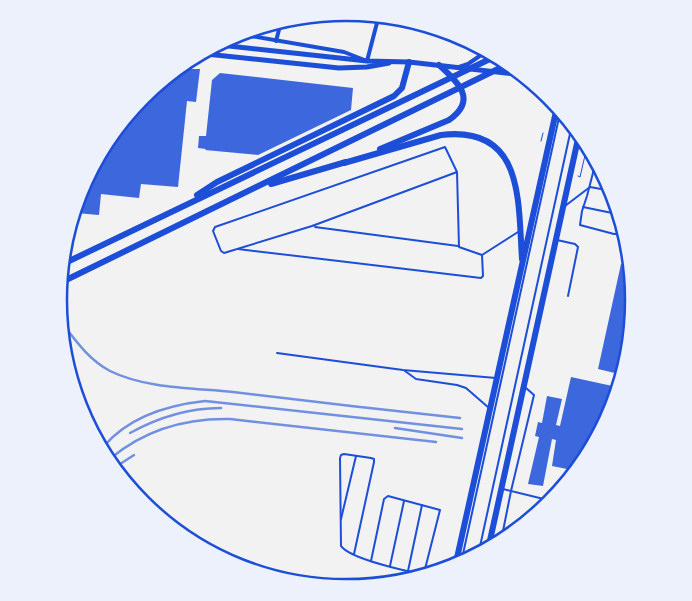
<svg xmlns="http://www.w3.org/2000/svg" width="692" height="601" font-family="'Open Sans',sans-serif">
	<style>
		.building { fill: #3d67dc }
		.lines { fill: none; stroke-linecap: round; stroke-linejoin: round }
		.path { stroke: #1d4ed8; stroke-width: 1 }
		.service { stroke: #1d4ed8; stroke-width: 2 }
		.minor { stroke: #1d4ed8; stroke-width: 4 }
		.tertiary { stroke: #1d4ed8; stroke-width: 5 }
		.primary { stroke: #1d4ed8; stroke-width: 6 }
		.trunk { stroke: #1d4ed8; stroke-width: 6 }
		.rail { stroke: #7290e2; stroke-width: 2.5 }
		.rim { fill: none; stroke: #1d4ed8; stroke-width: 2.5 }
	</style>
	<rect width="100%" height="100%" fill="#f2f2f2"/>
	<g class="building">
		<path d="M190,65V69H200L196,102L187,101L178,187L141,184L139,198L101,194L99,215L76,213L80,190L143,97Z"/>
		<path d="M220,73L353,88L351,110L258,155L205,150L206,149L198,148L199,136H206L212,80Z"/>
		<path d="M621,264L627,265L634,301L619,374L598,369Z"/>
		<path d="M571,377L617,387L612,411L572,470L552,466L556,440L552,439L543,486L528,484L539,437L535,436L538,422L542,423L547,396L562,399L556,425L560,426Z"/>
	</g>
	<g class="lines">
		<g class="path">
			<path d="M541,141L543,133"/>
			<path d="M578,176L580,177L586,151"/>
		</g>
		<g class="service">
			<path d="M595,165L587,196L582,211L580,225L614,234H617L620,228"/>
			<path d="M457,172L312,226L224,253L221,251L213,231L215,227L445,147L457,172L459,247L482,255L518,232"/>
			<path d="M593,172L600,173"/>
			<path d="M565,206L590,187L612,191"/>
			<path d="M583,207L617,214"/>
			<path d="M315,227L458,246"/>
			<path d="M557,240L575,244L578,247L568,296"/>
			<path d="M238,249L481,278L483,276L482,255"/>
			<path d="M277,353L403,370L496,378"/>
			<path d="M405,371L416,379L457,385L466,388L489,408"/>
			<path d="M503,489L552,501"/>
			<path d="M341,519L356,456"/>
			<path d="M502,536L511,491L534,395L526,388"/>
			<path d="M479,551L571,129"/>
			<path d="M354,554L374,462V459L371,458L344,454L341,455L340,458L341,546C350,559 403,570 420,574"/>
			<path d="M371,561L384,499L388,496L440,510L424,573"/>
			<path d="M461,563L560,113"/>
			<path d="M390,566L404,501"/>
			<path d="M408,571L422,505"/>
		</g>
		<g class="minor">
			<path d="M239,34L344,52L367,61L378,19"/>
			<path d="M276,41L280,26"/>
			<path d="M459,67L468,64L484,53"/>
		</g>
		<g class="tertiary">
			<path d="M220,45L367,61L409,62L515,74"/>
			<path d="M206,54L339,68L367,67L389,63"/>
		</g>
		<g class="primary">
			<path d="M489,545L578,139"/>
			<path d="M455,567L557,107"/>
		</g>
		<g class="trunk">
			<path d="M380,149L449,120C478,100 458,82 439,65"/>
			<path d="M344,163L441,135C524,125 518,200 522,259"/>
			<path d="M271,184L346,162"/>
			<path d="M197,195L217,182L394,96L402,88L409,62"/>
			<path d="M65,263L492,58"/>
			<path d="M62,282L504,66"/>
		</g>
		<g class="rail">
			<path d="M62,323C76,341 89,360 110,371C147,389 193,388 233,392C309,401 384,410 460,418"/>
			<path d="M395,428L462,438"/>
			<path d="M130,433C159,417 188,408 221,408"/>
			<path d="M104,446C129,417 168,405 205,401L462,429"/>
			<path d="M111,458C146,429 185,418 230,419L436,442"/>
			<path d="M117,466L134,455"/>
		</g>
	</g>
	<path d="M0 0H692V601H0ZM67 300a279 279 0 1 1 558 0a279 279 0 1 1-558 0Z" fill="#edf1fc" fill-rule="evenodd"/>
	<path class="rim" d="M67 300a279 279 0 1 1 558 0a279 279 0 1 1-558 0Z"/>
</svg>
